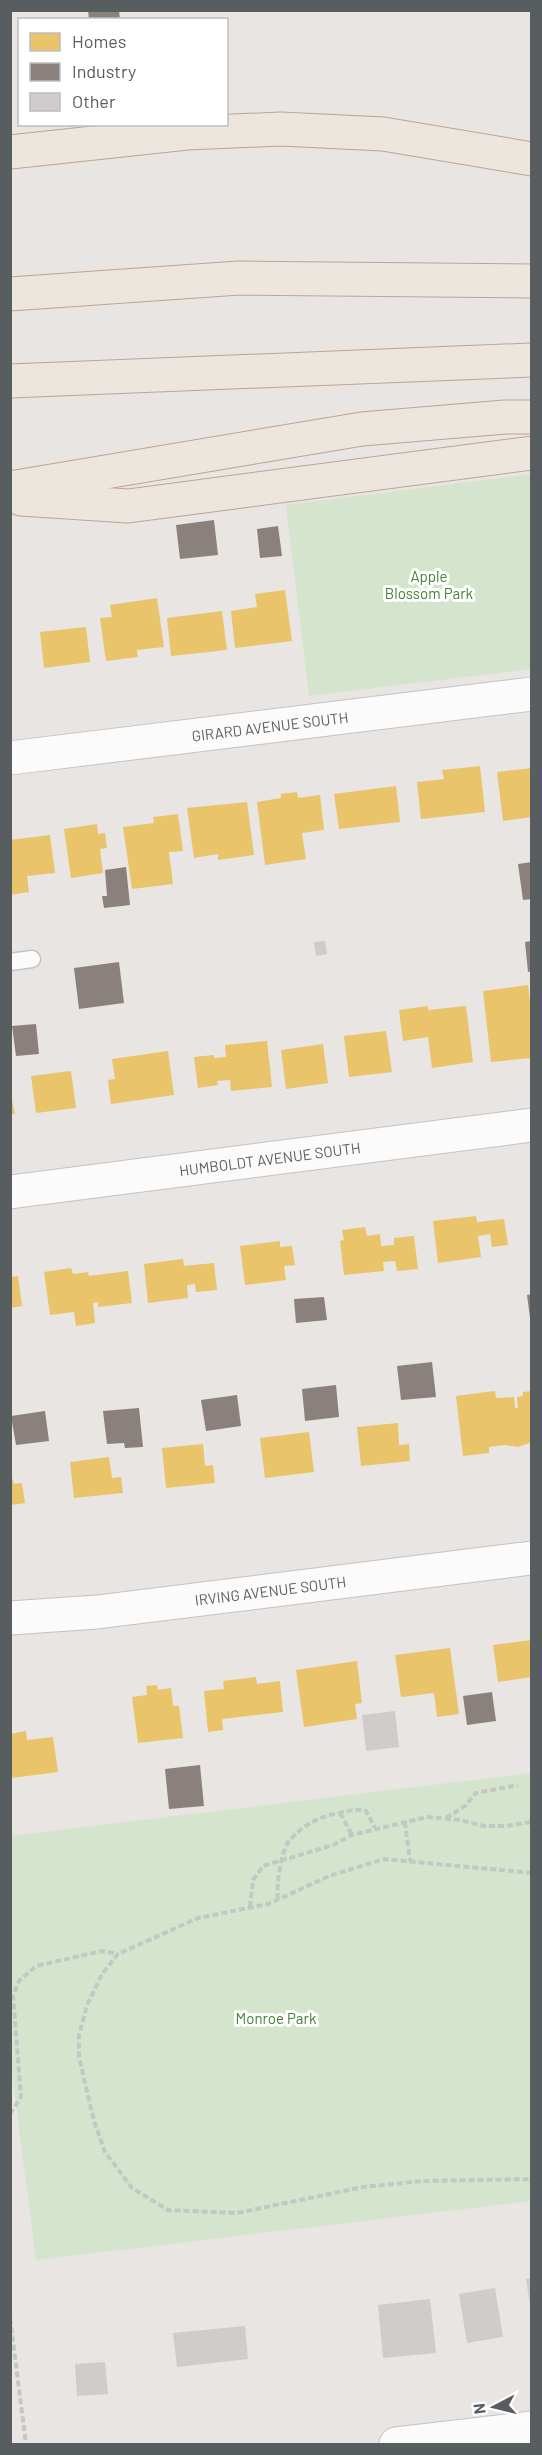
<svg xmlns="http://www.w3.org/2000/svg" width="542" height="2455" font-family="Barlow,sans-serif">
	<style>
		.green { fill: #d5e4cd }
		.homes { fill: #e9c46a }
		.industry { fill: #8a817c }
		.building { fill: #cfcccb }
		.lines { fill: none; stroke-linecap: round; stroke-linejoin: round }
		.service-casing { stroke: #c4c3c2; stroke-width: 19 }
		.minor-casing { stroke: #c4c3c2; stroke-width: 35 }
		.motorway-casing { stroke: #bfa490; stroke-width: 35 }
		.path { stroke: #c2c8c3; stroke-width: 4; stroke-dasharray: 6 3; stroke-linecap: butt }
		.service { stroke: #fcfbfb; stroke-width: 16 }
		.minor { stroke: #fcfbfb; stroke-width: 33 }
		.motorway { stroke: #ede6df; stroke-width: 33 }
		.labels { text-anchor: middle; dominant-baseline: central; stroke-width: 6; stroke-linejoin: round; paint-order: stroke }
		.park-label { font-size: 15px; fill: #468235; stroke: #fff }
		.street-label { font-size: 15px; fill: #585e60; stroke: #fff }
	</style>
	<rect width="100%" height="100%" fill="#e8e5e2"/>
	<g class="green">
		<path d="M531,474V669L309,696L286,505Z"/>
		<path d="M531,1773V2201L36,2260L10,2058L11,1836Z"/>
	</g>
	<g class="homes">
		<path d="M285,590L292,641L235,648L231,611L257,607L255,594Z"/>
		<path d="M157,598L164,647L137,650L138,657L106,661L100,618L112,617L110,605Z"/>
		<path d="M222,611L227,650L171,656L167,618Z"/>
		<path d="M86,627L90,662L44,668L40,632Z"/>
		<path d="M480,766L485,812L421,819L417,782L444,779L442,770Z"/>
		<path d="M532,768V817L503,821L497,772Z"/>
		<path d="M396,786L400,822L339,829L334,794Z"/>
		<path d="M297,792L298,798L320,795L324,830L302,833L306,859L265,865L257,802L281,798V794Z"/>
		<path d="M247,802L254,855L218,860V854L194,858L187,808Z"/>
		<path d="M178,814L183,851L169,852L173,884L132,889L123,827L154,823L153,817Z"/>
		<path d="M97,824L98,834L105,833L107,848L100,849L103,873L71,878L64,829Z"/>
		<path d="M50,835L55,873L27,876L29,892L10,895V840Z"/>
		<path d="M528,985L532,1018V1058L491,1062L483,991Z"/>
		<path d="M428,1006V1010L466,1006L473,1062L432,1068L428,1037L403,1041L399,1010Z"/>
		<path d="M386,1031L392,1072L349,1077L344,1036Z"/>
		<path d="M267,1041L272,1087L231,1091L230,1080L217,1081L218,1085L198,1088L194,1057L214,1055V1058L226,1057L225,1045Z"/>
		<path d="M323,1044L328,1083L286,1089L281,1050Z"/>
		<path d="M168,1051L174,1095L111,1104L108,1080L115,1079L112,1059Z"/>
		<path d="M71,1071L76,1108L36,1113L31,1076Z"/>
		<path d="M10,1091L15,1114H10Z"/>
		<path d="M476,1216L477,1222L504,1219L508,1245L492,1247L490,1234L478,1236L481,1257L438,1263L433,1221Z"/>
		<path d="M365,1227L367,1236L380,1234L381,1246L394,1245V1238L414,1236L418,1269L397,1271L395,1261L383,1262L384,1271L344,1275L340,1241L344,1240L342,1230Z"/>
		<path d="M280,1241V1247L292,1246L295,1265L284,1266L286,1280L245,1285L240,1246Z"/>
		<path d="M183,1259L184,1266L214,1263L217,1290L196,1292L195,1284L187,1285L188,1298L148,1303L144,1264Z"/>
		<path d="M71,1268L73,1274L88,1272L89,1276L128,1271L132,1303L98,1307V1302L93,1303L95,1323L76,1326L74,1312L50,1315L44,1272Z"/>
		<path d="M18,1276L22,1306L10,1308V1277Z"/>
		<path d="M495,1391L496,1398L514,1397L515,1408H518L517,1397L523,1396V1392L532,1391V1442L518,1447L505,1445L489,1447V1453L463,1456L456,1396Z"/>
		<path d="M398,1423L399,1445L409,1444L410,1461L361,1466L357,1427Z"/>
		<path d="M309,1432L314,1472L265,1478L260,1438Z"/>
		<path d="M203,1444L205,1466L213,1465L215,1483L166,1488L162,1448Z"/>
		<path d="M109,1457L112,1478L121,1477L123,1493L74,1498L70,1462Z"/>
		<path d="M10,1471L14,1484L22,1483L25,1503L10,1505Z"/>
		<path d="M532,1640V1677L498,1682L493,1645Z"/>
		<path d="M450,1648L459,1714L437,1717L434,1693L401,1697L395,1655Z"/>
		<path d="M357,1661L362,1703L355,1704L357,1719L304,1727L296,1670Z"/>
		<path d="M256,1677L257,1684L280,1681L283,1712L222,1719L223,1730L208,1732L204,1691L224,1689L223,1681Z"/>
		<path d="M157,1685L158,1690L171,1688L173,1706H179L183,1738L138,1743L132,1697L147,1695L146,1686Z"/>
		<path d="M26,1731L27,1740L53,1737L58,1772L12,1778L10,1734Z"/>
	</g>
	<g class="industry">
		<path d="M88,10H119L120,20H89Z"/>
		<path d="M214,520L218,555L180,559L176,525Z"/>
		<path d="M278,526L282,556L260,558L257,529Z"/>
		<path d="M532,862V899L523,900L518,864Z"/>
		<path d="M126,867L130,905L104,908L102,896H107L105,870Z"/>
		<path d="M532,941V971L528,972L525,942Z"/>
		<path d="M119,962L124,1003L79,1009L74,968Z"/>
		<path d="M36,1024L39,1054L16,1056L12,1026Z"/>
		<path d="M532,1294V1318H530L527,1295Z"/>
		<path d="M324,1297L327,1320L296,1323L294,1299Z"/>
		<path d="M432,1362L436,1397L401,1400L397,1366Z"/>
		<path d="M336,1385L339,1417L305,1421L302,1389Z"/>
		<path d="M237,1395L241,1426L206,1431L201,1400Z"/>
		<path d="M139,1408L143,1447L125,1448L124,1443L107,1444L103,1411Z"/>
		<path d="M45,1411L49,1441L16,1445L11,1416Z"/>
		<path d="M492,1692L496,1721L467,1725L463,1696Z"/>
		<path d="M200,1765L204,1806L169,1809L165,1769Z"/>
	</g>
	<g class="building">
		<path d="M325,941L327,954L316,956L314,942Z"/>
		<path d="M395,1711L399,1747L366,1751L362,1715Z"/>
		<path d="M532,2278V2305H530L526,2279Z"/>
		<path d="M495,2288L503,2337L467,2343L459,2294Z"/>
		<path d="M430,2299L436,2353L383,2358L378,2305Z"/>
		<path d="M245,2326L248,2359L177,2367L173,2333Z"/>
		<path d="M105,2362L108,2394L77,2396L75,2364Z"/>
	</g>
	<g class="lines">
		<g class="service-casing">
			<path id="service" d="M10,962L32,959"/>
		</g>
		<g class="minor-casing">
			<g id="minor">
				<path id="s1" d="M10,758L532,694"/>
				<path id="s2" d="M10,1192L532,1125"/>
				<path id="s3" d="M10,1618L97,1612L532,1558"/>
				<path d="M396,2444L532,2428"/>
			</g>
		</g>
		<g class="motorway-casing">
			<g id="motorway">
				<path d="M10,152L187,133L281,129L383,134L532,159"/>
				<path d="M10,294L239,278L532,281"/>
				<path d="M10,381L532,360"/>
				<path d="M10,488L362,429L505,417H532"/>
				<path d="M21,499L128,506L532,453"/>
			</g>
		</g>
		<g class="path">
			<path d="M340,1813L352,1835"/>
			<path d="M446,1818L465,1806L476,1793L518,1785"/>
			<path d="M405,1822L410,1861"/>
			<path d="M532,1873L384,1859L329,1876L268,1904L198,1918L118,1954L102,1974L87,2005L79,2035V2057L94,2121L105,2152L132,2188L168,2210L237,2213L363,2187L423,2181L532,2179"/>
			<path d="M278,1899C276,1886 281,1849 290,1840C303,1825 320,1816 339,1813C349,1811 356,1808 366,1811L375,1828"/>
			<path d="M250,1907L253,1880L263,1866L333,1845L352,1835L427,1817L460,1820L484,1826H506L532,1822"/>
			<path d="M10,2114L21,2097L13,1996L19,1981L36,1966L102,1951L118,1954"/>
			<path d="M10,2318L26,2444"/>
		</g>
		<use href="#service" class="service"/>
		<use href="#minor" class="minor"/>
		<use href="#motorway" class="motorway"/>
	</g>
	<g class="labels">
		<g class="park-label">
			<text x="429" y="576">Apple<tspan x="429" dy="17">Blossom Park</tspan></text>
			<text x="276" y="2018">Monroe Park</text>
		</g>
		<g class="street-label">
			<text stroke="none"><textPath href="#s1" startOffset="262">GIRARD AVENUE SOUTH</textPath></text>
			<text stroke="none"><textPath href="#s2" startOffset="262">HUMBOLDT AVENUE SOUTH</textPath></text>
			<text stroke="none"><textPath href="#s3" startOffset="262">IRVING AVENUE SOUTH</textPath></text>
		</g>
	</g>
	<rect width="542" height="2455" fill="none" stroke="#585e60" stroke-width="24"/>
	<rect x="18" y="18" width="210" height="108" fill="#ffffff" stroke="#bcbfbf" stroke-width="1.5"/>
	<rect x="30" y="33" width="30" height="18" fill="#e9c46a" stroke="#bcbfbf" stroke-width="1.5"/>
	<text x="72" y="48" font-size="18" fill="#585e60">Homes</text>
	<rect x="30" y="63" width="30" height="18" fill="#8a817c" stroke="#bcbfbf" stroke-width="1.5"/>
	<text x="72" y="78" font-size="18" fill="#585e60">Industry</text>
	<rect x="30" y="93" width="30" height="18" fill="#cfcccb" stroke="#bcbfbf" stroke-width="1.5"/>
	<text x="72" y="108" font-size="18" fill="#585e60">Other</text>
	<g transform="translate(494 2407) rotate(263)" stroke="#ffffff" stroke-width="4.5" paint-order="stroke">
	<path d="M0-4.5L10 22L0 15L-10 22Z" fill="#585e60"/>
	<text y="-9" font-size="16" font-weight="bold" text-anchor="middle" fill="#585e60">N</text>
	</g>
</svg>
